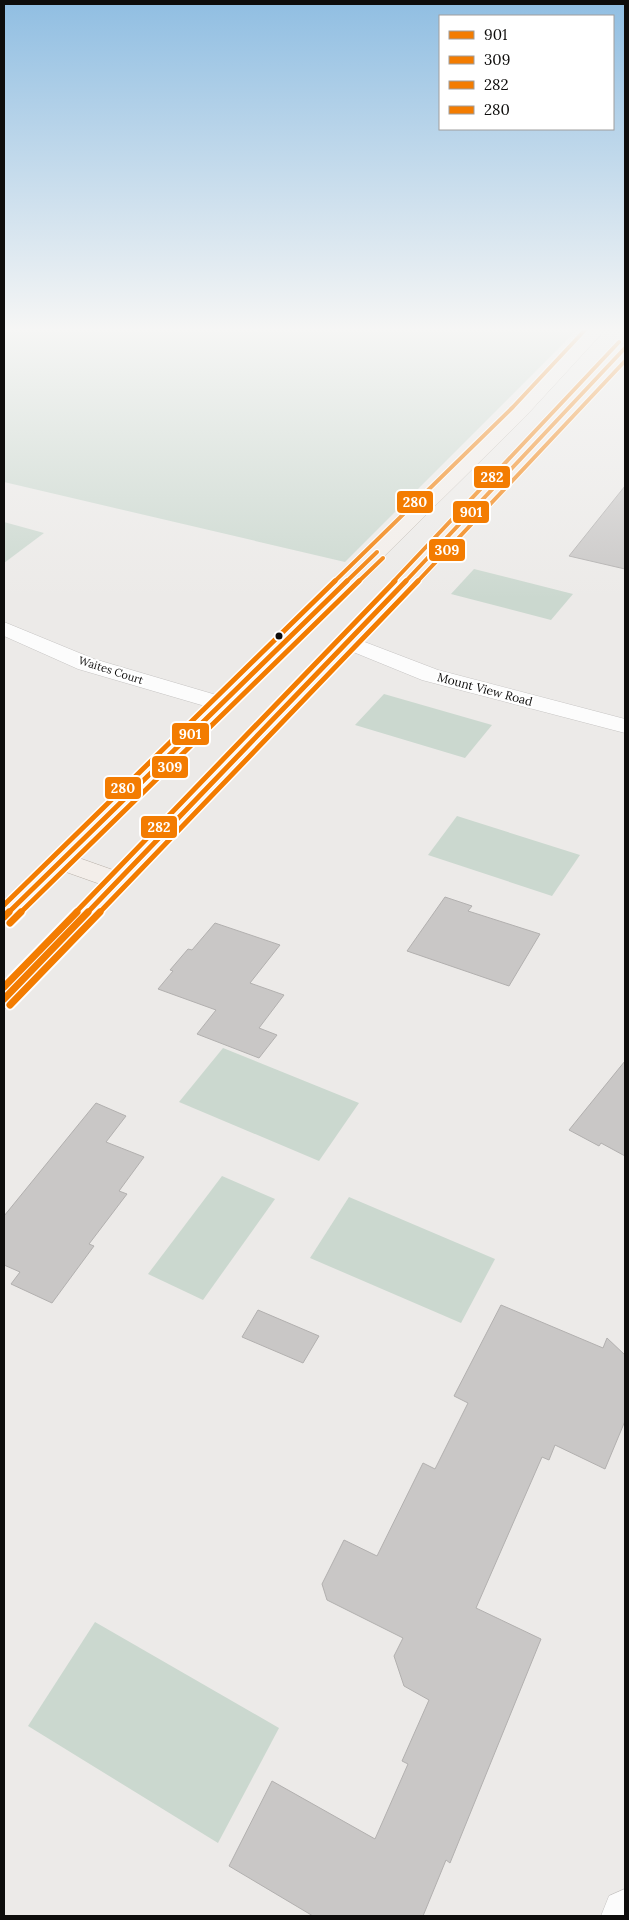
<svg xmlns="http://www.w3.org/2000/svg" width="629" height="1920" font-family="Lora,serif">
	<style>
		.green { fill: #cbd8cf }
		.building { fill: #c9c7c6; stroke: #b2b0af }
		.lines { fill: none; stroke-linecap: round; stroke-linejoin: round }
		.minor-casing { stroke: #c6c4c3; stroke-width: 1 }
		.primary-casing { stroke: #b7afa7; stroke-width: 1 }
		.minor { fill: #fcfcfc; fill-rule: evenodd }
		.primary { fill: #f3eeea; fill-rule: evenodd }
		.bus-1-far2-casing { stroke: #fff; stroke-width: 6 }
		.bus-1-far1-casing { stroke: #fff; stroke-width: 8 }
		.bus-1-casing { stroke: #fff; stroke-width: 11 }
		.bus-2-far2-casing { stroke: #fff; stroke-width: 6 }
		.bus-2-far1-casing { stroke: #fff; stroke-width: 8 }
		.bus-2-casing { stroke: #fff; stroke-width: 11 }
		.bus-3-far2-casing { stroke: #fff; stroke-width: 6 }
		.bus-3-far1-casing { stroke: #fff; stroke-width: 8 }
		.bus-3-casing { stroke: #fff; stroke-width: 11 }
		.bus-4-far1-casing { stroke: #fff; stroke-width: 6 }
		.bus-4-casing { stroke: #fff; stroke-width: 8 }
		.bus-1-far2 { stroke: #f37c01; stroke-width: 4 }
		.bus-1-far1 { stroke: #f37c01; stroke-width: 5 }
		.bus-1 { stroke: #f37c01; stroke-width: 7 }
		.bus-2-far2 { stroke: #f37c01; stroke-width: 4 }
		.bus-2-far1 { stroke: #f37c01; stroke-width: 5 }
		.bus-2 { stroke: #f37c01; stroke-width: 7 }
		.bus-3-far2 { stroke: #f37c01; stroke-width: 4 }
		.bus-3-far1 { stroke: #f37c01; stroke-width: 5 }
		.bus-3 { stroke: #f37c01; stroke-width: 7 }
		.bus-4-far1 { stroke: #f37c01; stroke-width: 4 }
		.bus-4 { stroke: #f37c01; stroke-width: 5 }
		.bus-dot { fill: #0e0d0c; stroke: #fff; stroke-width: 2 }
		.labels { text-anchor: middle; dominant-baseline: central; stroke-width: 4.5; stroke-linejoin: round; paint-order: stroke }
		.far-street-label { font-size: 11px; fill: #0e0d0c; stroke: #fff }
		.street-label { font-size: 12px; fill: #0e0d0c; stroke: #fff }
		.line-badge { stroke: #fff; stroke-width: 2 }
		.badge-label { font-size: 14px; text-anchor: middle; font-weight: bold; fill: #fff }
	</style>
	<rect width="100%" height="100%" fill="#eceae8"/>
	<g class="green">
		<path d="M4,330H577L345,562L4,482Z"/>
		<path d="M4,522L44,533L4,563Z"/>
		<path d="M474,569L573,594L551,620L451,594Z"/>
		<path d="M384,694L492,725L465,758L355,725Z"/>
		<path d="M457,816L580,855L552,896L428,855Z"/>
		<path d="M223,1048L359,1103L319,1161L179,1102Z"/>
		<path d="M222,1176L275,1199L203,1300L148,1274Z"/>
		<path d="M349,1197L495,1259L461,1323L310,1258Z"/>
		<path d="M95,1622L279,1728L218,1843L28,1726Z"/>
	</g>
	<g class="building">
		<path d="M625,486V569L569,556Z"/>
		<path d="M445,897L472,906L468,911L540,934L509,986L407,951Z"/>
		<path d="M215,923L280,945L250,983L284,995L259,1028L277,1035L259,1058L197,1034L216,1010L158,989L173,971L170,970L188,949L192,950Z"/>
		<path d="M625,1061V1156L601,1143L599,1146L569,1130Z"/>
		<path d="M96,1103L126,1116L106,1142L144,1157L119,1191L127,1194L89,1244L94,1246L52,1303L11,1284L20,1272L4,1265V1216Z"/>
		<path d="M501,1305L603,1348L607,1338L625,1355V1421L605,1469L555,1445L549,1460L542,1457L476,1608L541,1639L450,1863L446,1860L423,1916H313L229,1866L272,1781L375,1839L408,1764L402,1761L429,1700L404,1686L394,1656L403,1638L327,1600L322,1584L344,1540L377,1556L423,1463L435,1469L468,1403L454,1396Z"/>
		<path d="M258,1310L319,1336L303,1363L242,1337Z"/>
	</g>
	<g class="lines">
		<g class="minor-casing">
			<g id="minor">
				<path d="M4,622L94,659L230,699L233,704L230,709L222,711L78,669L4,636Z"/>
				<path d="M349,636L438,670L625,719V733L422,680L341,647L338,642L341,637Z"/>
				<path d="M625,1889V1916H601L609,1896Z"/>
			</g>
		</g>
		<g class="primary-casing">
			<path id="primary" d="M588,330H605L525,417L79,858L113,870L341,637L619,345L625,343V357L357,647L14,1006L4,1009V982L100,884L66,872L13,923L4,926V902L513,409Z"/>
		</g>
		<use href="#minor" class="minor"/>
		<use href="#primary" class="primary"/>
		<g class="bus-1-far2-casing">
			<g id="bus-1-far2">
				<path d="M346,582L377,552"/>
				<path d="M405,582L625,348"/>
			</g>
		</g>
		<g class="bus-1-far1-casing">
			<g id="bus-1-far1">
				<path d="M8,913L347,581"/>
				<path d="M87,913L406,581"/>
			</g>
		</g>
		<g class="bus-1-casing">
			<g id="bus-1">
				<path d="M4,917L9,912"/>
				<path d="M4,999L88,912"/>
			</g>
		</g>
		<g class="bus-2-far2-casing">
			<g id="bus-2-far2">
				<path d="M358,582L383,558"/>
				<path d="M417,582L625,361"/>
			</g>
		</g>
		<g class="bus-2-far1-casing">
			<g id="bus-2-far1">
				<path d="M20,913L359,581"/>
				<path d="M99,913L418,581"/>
			</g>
		</g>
		<g class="bus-2-casing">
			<g id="bus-2">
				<path d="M10,923L21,912"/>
				<path d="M10,1005L100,912"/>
			</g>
		</g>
		<g class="bus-3-far2-casing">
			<path id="bus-3-far2" d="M393,582L619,342"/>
		</g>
		<g class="bus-3-far1-casing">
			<path id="bus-3-far1" d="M75,913L395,581"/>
		</g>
		<g class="bus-3-casing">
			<path id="bus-3" d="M4,987L77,912"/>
		</g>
		<g class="bus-4-far1-casing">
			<path id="bus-4-far1" d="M334,582L513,407L585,330"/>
		</g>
		<g class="bus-4-casing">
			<path id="bus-4" d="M4,905L335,581"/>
		</g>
		<use href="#bus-1-far2" class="bus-1-far2"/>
		<use href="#bus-1-far1" class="bus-1-far1"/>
		<use href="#bus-1" class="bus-1"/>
		<use href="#bus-2-far2" class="bus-2-far2"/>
		<use href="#bus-2-far1" class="bus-2-far1"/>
		<use href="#bus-2" class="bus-2"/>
		<use href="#bus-3-far2" class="bus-3-far2"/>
		<use href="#bus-3-far1" class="bus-3-far1"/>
		<use href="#bus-3" class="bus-3"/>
		<use href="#bus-4-far1" class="bus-4-far1"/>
		<use href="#bus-4" class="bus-4"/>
	</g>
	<linearGradient id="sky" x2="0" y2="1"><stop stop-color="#90bee2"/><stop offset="0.55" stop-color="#f6f6f5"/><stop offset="1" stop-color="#f6f6f5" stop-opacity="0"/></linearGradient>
	<rect width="629" height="599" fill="url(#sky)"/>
	<circle class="bus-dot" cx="279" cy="636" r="4.5"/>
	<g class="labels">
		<g class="far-street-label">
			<text transform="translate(111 670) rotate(18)">Waites Court</text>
		</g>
		<g class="street-label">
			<text transform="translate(485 689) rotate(15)">Mount View Road</text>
		</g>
	</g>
	<g class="line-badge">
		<rect x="473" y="465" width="38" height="24" rx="5" fill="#f37c01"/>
		<rect x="396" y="490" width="38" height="24" rx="5" fill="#f37c01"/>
		<rect x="452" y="500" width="38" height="24" rx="5" fill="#f37c01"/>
		<rect x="428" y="538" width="38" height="24" rx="5" fill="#f37c01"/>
		<rect x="171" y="722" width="39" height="24" rx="5" fill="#f37c01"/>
		<rect x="151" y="755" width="38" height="24" rx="5" fill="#f37c01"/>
		<rect x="104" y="776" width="38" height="24" rx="5" fill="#f37c01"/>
		<rect x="140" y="815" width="38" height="24" rx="5" fill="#f37c01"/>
	</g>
	<g class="badge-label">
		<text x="492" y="482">282</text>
		<text x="415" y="507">280</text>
		<text x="471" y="517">901</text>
		<text x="447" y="555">309</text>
		<text x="190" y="739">901</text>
		<text x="170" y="772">309</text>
		<text x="123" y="793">280</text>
		<text x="159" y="832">282</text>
	</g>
	<rect width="629" height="1920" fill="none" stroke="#0e0d0c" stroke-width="10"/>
	<rect x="439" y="15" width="175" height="115" fill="#ffffff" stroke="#9f9e9e"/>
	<rect x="449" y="31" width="25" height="8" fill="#f37c01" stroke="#9f9e9e"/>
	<text x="484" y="40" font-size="15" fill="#0e0d0c">901</text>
	<rect x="449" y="56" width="25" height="8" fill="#f37c01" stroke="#9f9e9e"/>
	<text x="484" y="65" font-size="15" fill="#0e0d0c">309</text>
	<rect x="449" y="81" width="25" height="8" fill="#f37c01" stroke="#9f9e9e"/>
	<text x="484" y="90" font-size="15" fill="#0e0d0c">282</text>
	<rect x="449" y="106" width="25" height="8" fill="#f37c01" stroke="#9f9e9e"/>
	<text x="484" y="115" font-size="15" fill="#0e0d0c">280</text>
</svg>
